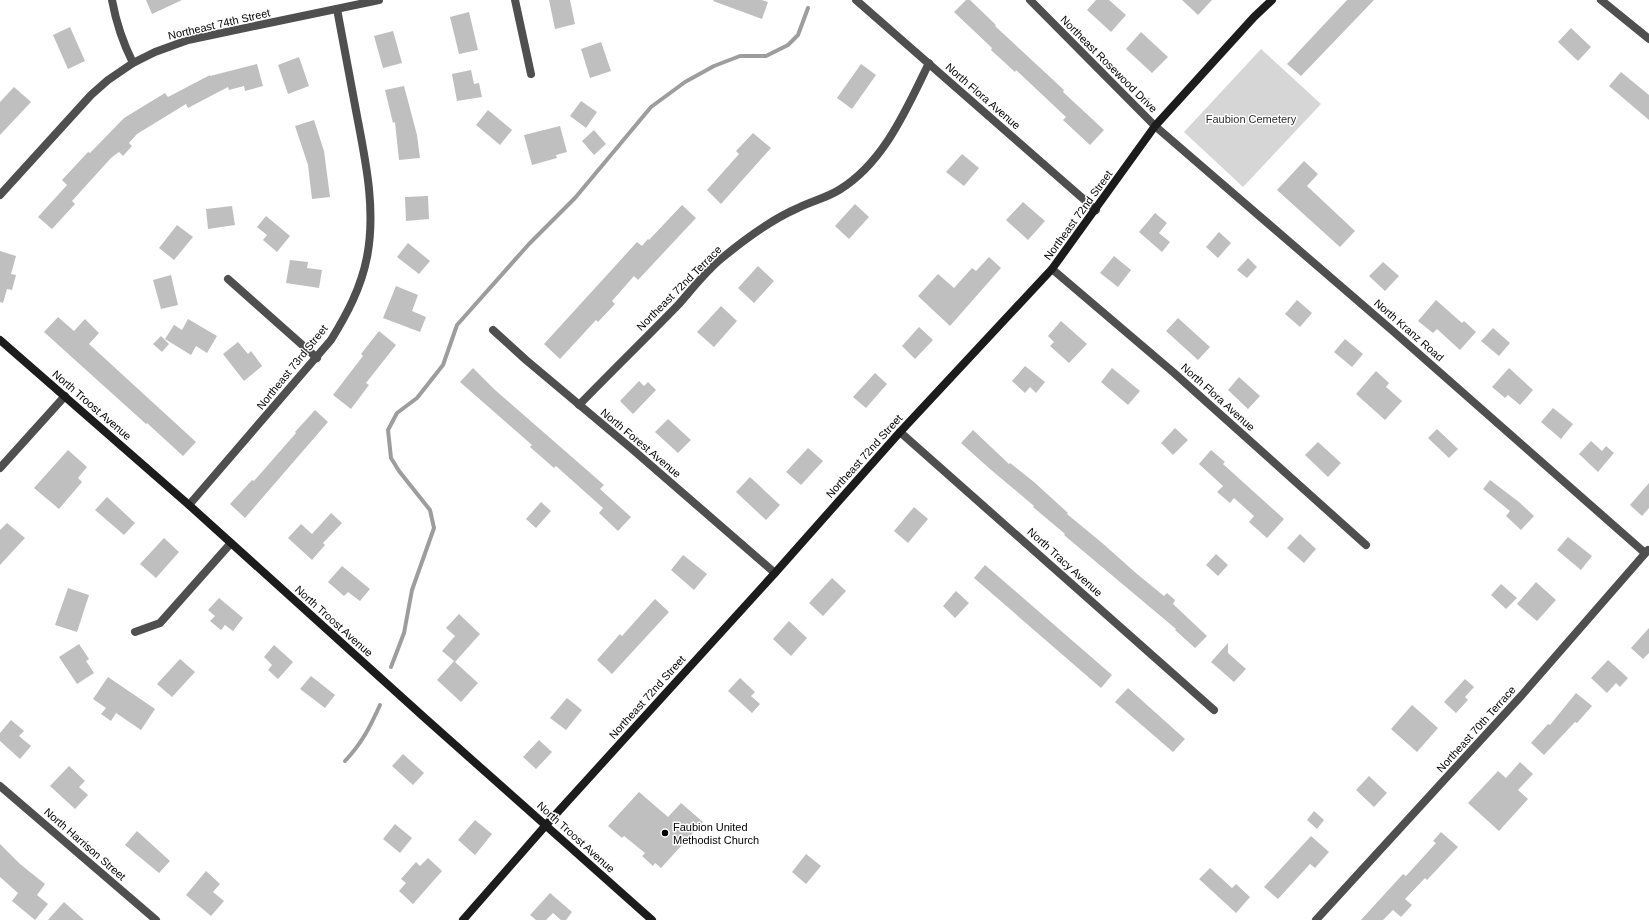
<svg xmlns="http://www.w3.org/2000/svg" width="1649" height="920" font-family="Helvetica,sans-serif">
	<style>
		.green { fill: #d6d6d6 }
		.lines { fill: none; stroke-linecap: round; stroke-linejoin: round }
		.stream { stroke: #9d9d9d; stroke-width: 4 }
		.building { fill: #bfbfbf }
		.street { stroke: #4f4f4f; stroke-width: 8 }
		.secondary { stroke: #1c1c1c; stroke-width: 8 }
		.poi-dot { fill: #000; stroke: #fff; stroke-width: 1.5 }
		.labels { text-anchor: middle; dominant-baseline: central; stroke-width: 3; stroke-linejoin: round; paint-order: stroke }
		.street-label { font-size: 11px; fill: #000; stroke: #fff }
		.park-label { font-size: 11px; fill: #2d2d2d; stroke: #fff }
		.poi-label { font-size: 11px; fill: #000; stroke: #fff; text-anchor: start }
	</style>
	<rect width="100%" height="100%" fill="#fff"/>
	<path class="green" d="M1261,49L1321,104L1243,187L1184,132Z"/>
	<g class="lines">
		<g class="stream">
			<path d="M391,667L404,633L412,590L434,528L430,510L399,471L391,458L388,430L397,413L417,398L443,365L457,325L529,244L575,198L651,107L685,82L714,66L740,56H766L788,45L798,35L808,8"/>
			<path d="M345,761C362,743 370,727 380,705"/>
		</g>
	</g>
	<g class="building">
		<path d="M146,0H182L152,14Z"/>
		<path d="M549,0H570L575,24L555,29Z"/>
		<path d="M714,0H762L768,2L762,19L713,1Z"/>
		<path d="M966,0H970L996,25L995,26L1064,90L1063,92L1104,130L1090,145L1063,120L1066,117L1016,70L1015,72L991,50L992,48L954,12Z"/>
		<path d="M1096,0H1109L1126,15L1111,32L1087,10Z"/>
		<path d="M1182,0H1212L1198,15Z"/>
		<path d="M1347,0H1374L1301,76L1287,64Z"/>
		<path d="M469,12L478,50L459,54L450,17Z"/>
		<path d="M70,27L85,61L68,69L53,35Z"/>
		<path d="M1571,28L1591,47L1578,61L1558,42Z"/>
		<path d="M393,31L402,63L383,68L374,36Z"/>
		<path d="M1141,32L1168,57L1152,73L1126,49Z"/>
		<path d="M601,42L611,71L590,78L581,49Z"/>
		<path d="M299,57L309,86L288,94L278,65Z"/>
		<path d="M257,64L263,86L245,91L244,86L229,90L228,87L188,108L186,104L137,134L129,143L132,146L123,156L119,152L111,158L72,201L75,204L52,229L38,217L67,185L62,180L88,152L90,153L124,118L165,93L168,97L210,75V76Z"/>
		<path d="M861,64L876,75L852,109L837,98Z"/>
		<path d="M471,70L474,84L479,83L482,97L457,101L452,74Z"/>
		<path d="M1621,72L1649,95V120L1609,86Z"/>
		<path d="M404,86L417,135L420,158L399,160L395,122L393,123L385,90Z"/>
		<path d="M14,87L31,102L0,135V102Z"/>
		<path d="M581,101L597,112L586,128L570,116Z"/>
		<path d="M488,110L512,130L500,145L476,125Z"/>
		<path d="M314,120L324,151L330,197L312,199L308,165L295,126Z"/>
		<path d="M560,126L567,152L556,155L557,158L532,165L524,135Z"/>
		<path d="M594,130L606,144L594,155L582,141Z"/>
		<path d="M753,133L771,148L721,204L707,190L739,154L736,151Z"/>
		<path d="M962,154L979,168L964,186L946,172Z"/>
		<path d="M1304,161L1318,174L1307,186L1355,231L1340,247L1277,190Z"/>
		<path d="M428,196L429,219L406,221L405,197Z"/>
		<path d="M1023,202L1045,221L1028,240L1006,220Z"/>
		<path d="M855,204L869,217L849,239L835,226Z"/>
		<path d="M682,205L696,218L638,280L634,276L612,301L615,304L598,322L596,320L560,359L544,344L637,242L642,246L648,239L649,240Z"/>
		<path d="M232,206L235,225L208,229L206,209Z"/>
		<path d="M1155,213L1167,223L1159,233L1170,242L1162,252L1139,232Z"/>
		<path d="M266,216L290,236L277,252L263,240L267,235L257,227Z"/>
		<path d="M177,225L193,237L174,260L159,248Z"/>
		<path d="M1219,232L1231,243L1218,258L1206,247Z"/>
		<path d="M408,243L430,261L419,274L397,257Z"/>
		<path d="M0,251L16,256L11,274L16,275L12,290L7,289L3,303L0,302Z"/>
		<path d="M1114,256L1131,270L1118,287L1100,273Z"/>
		<path d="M989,257L1001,268L950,326L918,296L938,274L954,288L972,268L976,271Z"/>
		<path d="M1248,258L1257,267L1247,278L1237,270Z"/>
		<path d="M290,260L308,262L307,268L322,270L319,288L286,283Z"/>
		<path d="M1383,262L1399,276L1385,291L1369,276Z"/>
		<path d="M758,266L774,281L754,303L738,288Z"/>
		<path d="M171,275L178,305L161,309L153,280Z"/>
		<path d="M396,286L418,295L412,311L426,317L420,332L383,318Z"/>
		<path d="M1297,300L1312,313L1300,327L1285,314Z"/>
		<path d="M1436,300L1462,323L1464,321L1476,332L1460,350L1437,329L1433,333L1418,321Z"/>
		<path d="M721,306L737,321L714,347L697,332Z"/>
		<path d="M58,317L74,331L85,319L99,333L89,344L196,442L183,456L147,423L146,424L44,332Z"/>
		<path d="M1178,318L1210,347L1198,360L1166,331Z"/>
		<path d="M188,319L217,336L207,353L196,346L191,355L165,339L174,325L182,330Z"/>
		<path d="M1061,321L1087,344L1069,363L1050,346L1054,342L1048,336Z"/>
		<path d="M919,327L933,340L915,359L902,346Z"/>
		<path d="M1493,328L1510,343L1499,356L1481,341Z"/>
		<path d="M379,331L396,345L366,383L369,385L351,409L333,395L363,356L361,354Z"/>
		<path d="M161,336L169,344L162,352L153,344Z"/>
		<path d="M1345,339L1363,354L1352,367L1334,352Z"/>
		<path d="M238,342L248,354L251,351L262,366L244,381L223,354Z"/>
		<path d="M1025,366L1045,382L1036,393L1030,387L1025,393L1012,381Z"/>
		<path d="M473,368L495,390L604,485L600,489L631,517L618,531L599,513L603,508L556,466L554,468L530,447L532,445L460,382Z"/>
		<path d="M1112,368L1140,391L1128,405L1101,382Z"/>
		<path d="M1509,368L1533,390L1520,405L1508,395L1505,398L1492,387Z"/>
		<path d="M1376,371L1389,383L1386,387L1402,401L1385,420L1356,394Z"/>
		<path d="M875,373L887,384L866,408L853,397Z"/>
		<path d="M1239,377L1260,396L1248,409L1228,390Z"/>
		<path d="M639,381L644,386L648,382L656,390L633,414L620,401Z"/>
		<path d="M1553,408L1573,424L1561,439L1541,422Z"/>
		<path d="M315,410L328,422L245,518L230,504L252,480L254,481L296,433L295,432Z"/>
		<path d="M668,419L691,440L678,453L655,432Z"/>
		<path d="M1175,428L1188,440L1173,455L1161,443Z"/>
		<path d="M1437,429L1458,449L1449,458L1428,438Z"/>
		<path d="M973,430L1009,464L1010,463L1034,482L1068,513L1067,514L1101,542L1137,574L1164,596L1167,593L1175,600L1173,604L1207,636L1195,648L1175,630L1176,629L1064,535L1065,534L1033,507L1034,506L990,469L961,443Z"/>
		<path d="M1591,441L1602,451L1606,446L1614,453L1598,472L1579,454Z"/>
		<path d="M1318,442L1341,463L1328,477L1305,455Z"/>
		<path d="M808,448L823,461L801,485L786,472Z"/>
		<path d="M68,450L87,467L78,478L82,482L59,509L34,488Z"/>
		<path d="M1211,450L1225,462L1223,464L1284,519L1267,538L1249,522L1254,516L1234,498L1230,503L1217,492L1223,486L1199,464Z"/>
		<path d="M750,477L780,505L766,520L736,492Z"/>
		<path d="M1490,480L1519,502L1534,516L1521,530L1506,516L1510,511L1483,489Z"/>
		<path d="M1649,483V508L1642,516L1630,505Z"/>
		<path d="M107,497L135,523L124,535L95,510Z"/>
		<path d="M541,502L551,511L536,528L526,519Z"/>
		<path d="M914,507L928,519L908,543L894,531Z"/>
		<path d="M331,513L342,523L323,543L325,545L312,560L288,538L301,524L312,534Z"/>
		<path d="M7,523L25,538L0,565V530Z"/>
		<path d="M1300,534L1316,549L1304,563L1287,548Z"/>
		<path d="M1568,537L1592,556L1581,570L1557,550Z"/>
		<path d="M164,538L179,552L156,578L140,564Z"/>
		<path d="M1216,554L1228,565L1218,576L1206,565Z"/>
		<path d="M683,555L707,574L694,590L671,570Z"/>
		<path d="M985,565L1112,675L1101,688L974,578Z"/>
		<path d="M342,566L370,589L360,601L348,592L344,596L328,582Z"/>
		<path d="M832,578L846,591L823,616L809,603Z"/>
		<path d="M1536,582L1556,600L1537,621L1517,604Z"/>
		<path d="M1501,584L1517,598L1506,609L1491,595Z"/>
		<path d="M68,588L89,595L77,632L55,625Z"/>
		<path d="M956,591L969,603L955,618L943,606Z"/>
		<path d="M219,598L243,618L233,631L225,625L221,630L210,621L215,616L208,610Z"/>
		<path d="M655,599L669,612L612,674L597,660L620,634L622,636Z"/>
		<path d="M459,614L480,634L455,662L478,683L461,702L437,680L454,661L442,651L455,636L446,628Z"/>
		<path d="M789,621L807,638L791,656L773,639Z"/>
		<path d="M1649,628V653L1643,659L1631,648Z"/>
		<path d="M1228,643V653L1246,669L1234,682L1211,662Z"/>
		<path d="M79,644L89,659L86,661L94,673L77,684L59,657Z"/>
		<path d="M274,645L293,662L278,679L268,670L272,665L264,657Z"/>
		<path d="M180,659L195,672L172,697L157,684Z"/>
		<path d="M1608,660L1628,678L1620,687L1616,683L1607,693L1591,678Z"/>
		<path d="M311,676L335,695L325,708L300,689Z"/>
		<path d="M108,677L155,709L141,730L116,713L111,721L101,714L106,708L93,699Z"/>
		<path d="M740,678L755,692L751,696L760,704L752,713L728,691Z"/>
		<path d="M1465,679L1474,687L1465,697L1468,700L1456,713L1444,702Z"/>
		<path d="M1128,688L1185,739L1173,752L1115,702Z"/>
		<path d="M1576,693L1592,706L1577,723L1575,722L1544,755L1531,743L1548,724L1550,725Z"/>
		<path d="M567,698L582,710L566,730L550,718Z"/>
		<path d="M1412,705L1438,728L1417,752L1391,729Z"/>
		<path d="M11,720L24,731L19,736L31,746L20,759L0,741V733Z"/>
		<path d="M539,740L552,752L536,769L523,757Z"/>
		<path d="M403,754L424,773L413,785L392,766Z"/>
		<path d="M1520,762L1533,774L1518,790L1528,799L1499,831L1468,803L1498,771L1506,778Z"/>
		<path d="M69,766L85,781L79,787L88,795L75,809L50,786Z"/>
		<path d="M1369,776L1387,793L1374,807L1356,790Z"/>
		<path d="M639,792L668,817L681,803L703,822L661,868L655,863L653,866L642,856L645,853L624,836L622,838L608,826Z"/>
		<path d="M1314,811L1324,820L1317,829L1307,820Z"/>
		<path d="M475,820L492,834L475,855L458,840Z"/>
		<path d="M395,824L412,838L400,853L383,839Z"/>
		<path d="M137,831L170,861L159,873L125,845Z"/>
		<path d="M1441,832L1458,847L1427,880L1425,878L1405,899L1412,905L1401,917L1393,910L1383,920H1361L1403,874L1406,876L1436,843L1433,841Z"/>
		<path d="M1311,836L1329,852L1315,868L1310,864L1278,899L1264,887Z"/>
		<path d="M0,844L20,864L45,884L37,895L48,904L35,920L12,901L18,893L0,877Z"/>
		<path d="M806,854L821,866L806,884L792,872Z"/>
		<path d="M428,858L442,871L413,904L399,891L406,883L401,879L416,862L420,866Z"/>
		<path d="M1210,868L1232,888L1236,884L1250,897L1236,913L1199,879Z"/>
		<path d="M206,871L220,884L213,892L224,901L211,916L186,895Z"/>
		<path d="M550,893L572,912L566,920H561L553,913L546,920H536L530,915Z"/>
		<path d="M64,902L84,920H48Z"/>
	</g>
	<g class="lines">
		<g class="street">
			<path d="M112,0C116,22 123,43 133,63"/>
			<path d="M515,0L531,74"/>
			<path d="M856,0L1096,210"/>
			<path d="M1030,0L1155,126L1394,332L1645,553"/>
			<path d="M1601,0L1649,39"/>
			<path d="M0,195L91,95L108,80L133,63L155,52L188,40L379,0"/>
			<path d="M1052,269L1173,372L1366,545"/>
			<path d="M228,279L317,358"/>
			<path d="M493,330L526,360L632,449L775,573"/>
			<path d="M579,405C612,371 646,338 679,304C693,288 706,271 722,258C745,239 770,220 798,208C812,201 826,198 839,190C884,163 907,108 929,63"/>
			<path d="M900,432L1214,710"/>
			<path d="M0,468L65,396"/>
			<path d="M189,505L331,340C347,314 361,288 367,257C376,210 366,163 357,116C350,80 344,45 337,9"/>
			<path d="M135,632L160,623L231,543"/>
			<path d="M0,786L156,920"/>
			<path d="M1316,920L1522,695L1648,550"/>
		</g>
		<g class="secondary">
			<path d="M0,340L189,505L426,719L652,920"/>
			<path d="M463,920L546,825L775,573L900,432L1052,269L1155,126L1254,17L1272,0"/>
		</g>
	</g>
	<circle class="poi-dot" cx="665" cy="833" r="4"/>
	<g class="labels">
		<g class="street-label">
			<text transform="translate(219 24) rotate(-13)">Northeast 74th Street</text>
			<text transform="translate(1109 64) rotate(45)">Northeast Rosewood Drive</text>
			<text transform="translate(983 96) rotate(41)">North Flora Avenue</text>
			<text transform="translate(1078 215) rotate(-54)">Northeast 72nd Street</text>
			<text transform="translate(679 288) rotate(-45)">Northeast 72nd Terrace</text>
			<text transform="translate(1409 330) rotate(41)">North Kranz Road</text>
			<text transform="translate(292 367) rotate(-51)">Northeast 73rd Street</text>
			<text transform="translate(1218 397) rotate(42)">North Flora Avenue</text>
			<text transform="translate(92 405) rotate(41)">North Troost Avenue</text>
			<text transform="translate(641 443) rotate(40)">North Forest Avenue</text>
			<text transform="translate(864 456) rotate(-48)">Northeast 72nd Street</text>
			<text transform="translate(1065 562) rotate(42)">North Tracy Avenue</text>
			<text transform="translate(334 621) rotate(42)">North Troost Avenue</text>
			<text transform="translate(647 697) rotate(-48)">Northeast 72nd Street</text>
			<text transform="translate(1476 729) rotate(-48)">Northeast 70th Terrace</text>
			<text transform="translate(576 837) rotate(42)">North Troost Avenue</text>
			<text transform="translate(85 844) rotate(41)">North Harrison Street</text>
		</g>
		<g class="park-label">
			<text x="1251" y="119">Faubion Cemetery</text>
		</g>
		<g class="poi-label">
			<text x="673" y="827">Faubion United<tspan x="673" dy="13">Methodist Church</tspan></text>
		</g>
	</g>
</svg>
